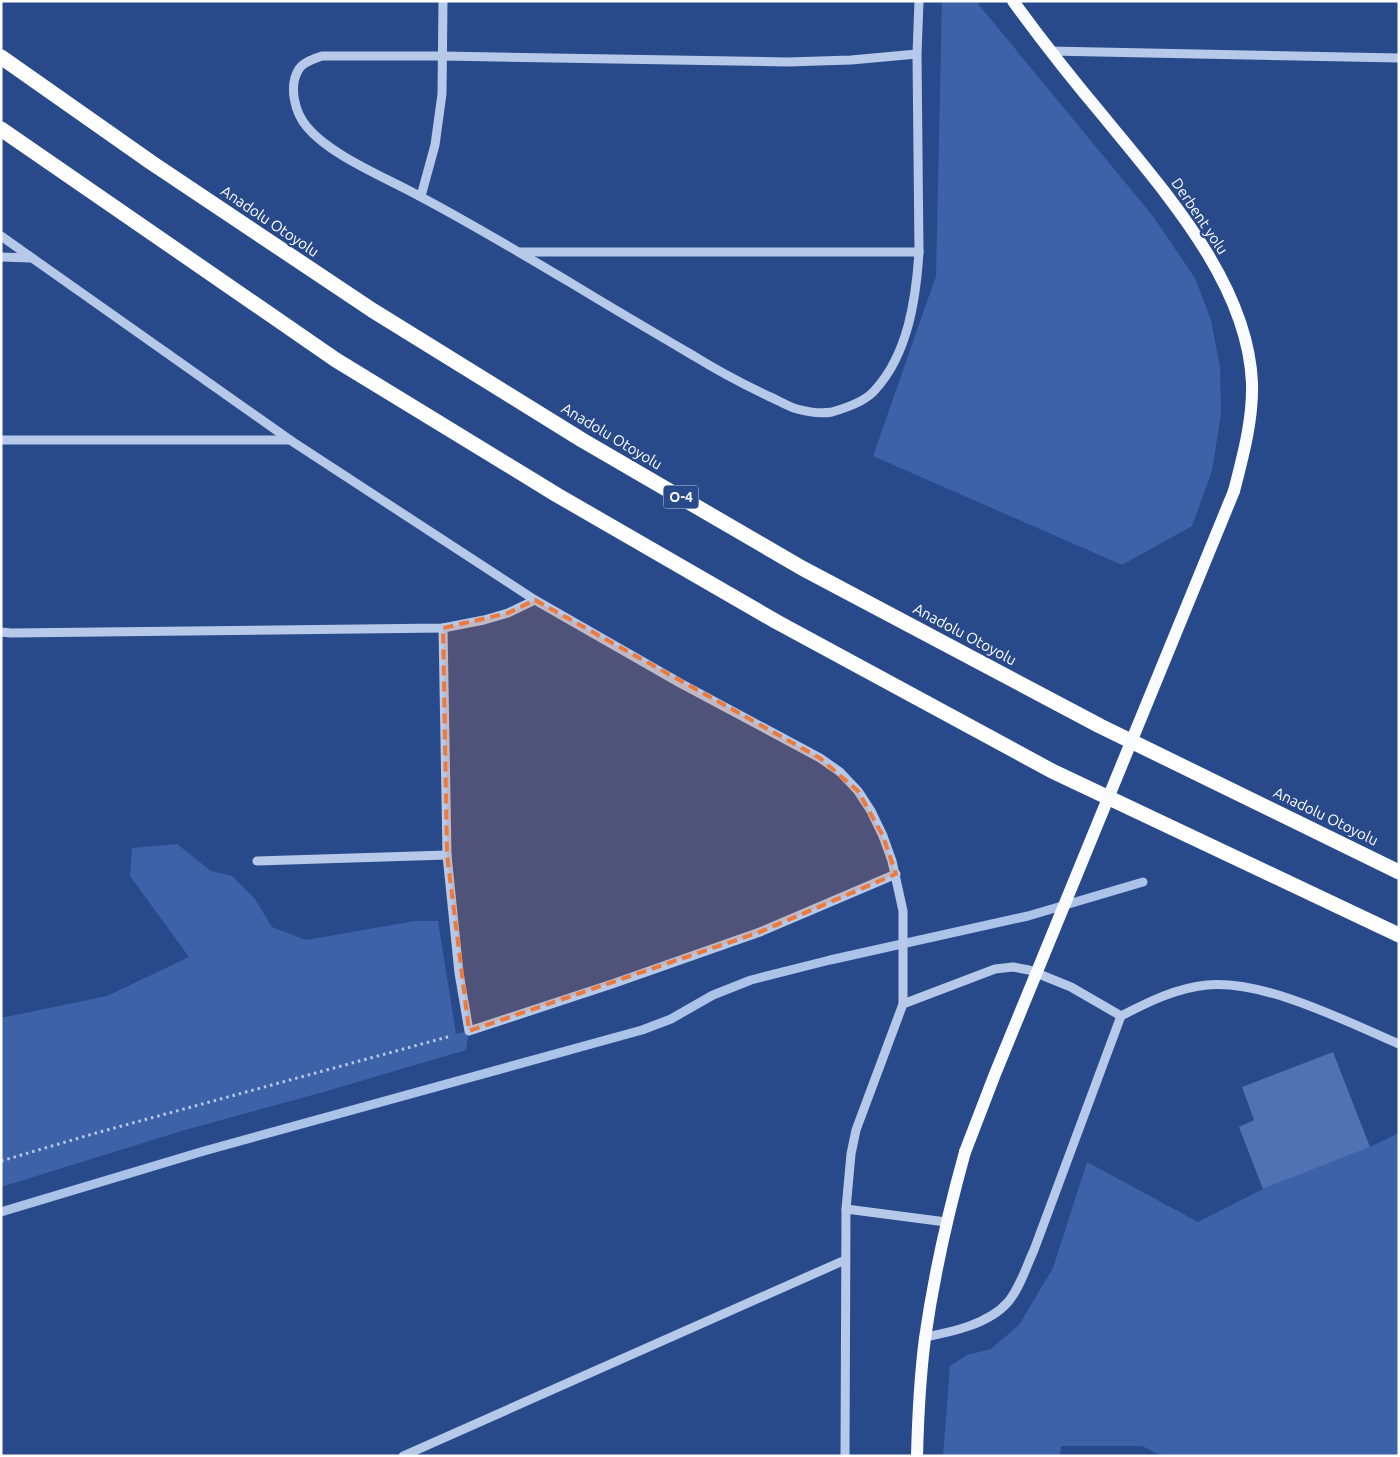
<svg xmlns="http://www.w3.org/2000/svg" width="1400" height="1457" font-family="Ubuntu,sans-serif">
	<style>
		.green { fill: #3d62a7 }
		.lines { fill: none; stroke-linecap: round; stroke-linejoin: round }
		.stream { stroke: #abc2e9; stroke-width: 9 }
		.building { fill: #5172b2 }
		.path { stroke: #b7c9e9; stroke-width: 3; stroke-dasharray: 2.5 4; stroke-linecap: butt }
		.minor { stroke: #b7c9e9; stroke-width: 9 }
		.major { stroke: #f9fbfe; stroke-width: 12 }
		.highway { stroke: #fff; stroke-width: 15 }
		.major-bridge { stroke: #f9fbfe; stroke-width: 12 }
		.marked { fill: #ed7a3d; fill-opacity: 0.2; stroke: #ed7a3d; stroke-width: 4; stroke-dasharray: 10 6; stroke-linejoin: round }
		.labels { text-anchor: middle; dominant-baseline: central; stroke-width: 4.5; stroke-linejoin: round; paint-order: stroke }
		.shield { fill: #294a8a; stroke: #bfc9dc; stroke-width: 1 }
		.shield-label { font-size: 14px; font-weight: bold; fill: #fff }
		.street-label { font-size: 15px; fill: #fff; stroke: #294a8a }
	</style>
	<rect width="100%" height="100%" fill="#294a8a"/>
	<g class="green">
		<path d="M942,1H976L979,5L1152,215L1195,278L1211,320L1220,367L1221,414L1212,471L1192,526L1122,565L873,456L936,276Z"/>
		<path d="M177,844L211,871L232,876L255,899L272,927L306,940L415,921H438L456,1034L469,1031L466,1050L320,1093L185,1130L1,1187V1018L107,996L189,957L130,876L132,848Z"/>
		<path d="M1399,1133V1456H1162L1142,1446H1061L1060,1456H943L950,1366L967,1355L991,1349L1019,1325L1053,1268L1087,1162L1198,1222L1263,1189L1370,1147Z"/>
	</g>
	<g class="lines">
		<path class="stream" d="M1,1212L204,1151L642,1030L671,1019L713,995L751,980L830,960L1028,916L1143,882"/>
	</g>
	<path class="building" d="M1333,1052L1370,1147L1263,1189L1239,1127L1254,1120L1242,1087Z"/>
	<g class="lines">
		<path class="path" d="M1,1161L96,1133L451,1036"/>
		<g class="minor">
			<path d="M1049,51L1399,58"/>
			<path d="M917,54L851,60L788,62L443,56H322C314,59 303,62 299,69C288,86 295,113 307,127C331,156 387,178 421,197C472,224 522,254 571,283C612,308 653,332 694,356C718,371 743,384 768,396C778,400 787,406 797,409C808,412 821,414 832,412C846,408 866,401 875,390C908,354 916,299 919,252L917,54L919,1"/>
			<path d="M421,196L435,145L442,94L443,1"/>
			<path d="M1,236L290,440L535,600L680,683L820,758L840,772L858,791L871,811L883,836L892,861L903,911V1004L856,1130L851,1154L846,1209L946,1222"/>
			<path d="M521,252H919"/>
			<path d="M1,257L31,258"/>
			<path d="M1,440H290"/>
			<path d="M443,628L447,855L459,973L469,1031L612,984L760,932L896,874"/>
			<path d="M1,632L11,633L443,628L484,620L508,613L535,600"/>
			<path d="M257,861L447,855"/>
			<path d="M903,1004L995,969L1013,967L1029,970L1071,987L1121,1016"/>
			<path d="M925,1337C952,1332 989,1324 1008,1302C1020,1288 1026,1267 1034,1250L1121,1016C1148,1002 1176,988 1207,985C1266,980 1345,1021 1399,1044"/>
			<path d="M403,1456L845,1260"/>
			<path d="M845,1456L846,1209"/>
		</g>
		<g class="major">
			<path d="M1013,1C1042,41 1072,79 1104,117C1164,191 1248,283 1252,383C1253,420 1243,456 1234,491"/>
			<path d="M917,1456C918,1416 920,1377 925,1338C934,1275 948,1213 965,1152"/>
		</g>
		<g class="highway">
			<path d="M1,57L152,163L372,310L582,440L802,568L1100,726L1399,872"/>
			<path d="M1,129L336,360L557,495L777,622L1052,771L1399,935"/>
		</g>
		<path class="major-bridge" d="M965,1152L995,1074L1234,491"/>
	</g>
	<path class="marked" d="M535,600L820,758L858,791L883,836L896,874L760,932L469,1031L447,855L443,628L508,613Z"/>
	<g class="labels">
		<rect class="shield" x="663.5" y="485.5" width="35" height="23" rx="4"/>
		<g class="shield-label">
			<text x="681" y="497">O-4</text>
		</g>
		<g class="street-label">
			<text transform="translate(1200 216) rotate(56)">Derbent yolu</text>
			<text transform="translate(270 221) rotate(34)">Anadolu Otoyolu</text>
			<text transform="translate(612 436) rotate(31)">Anadolu Otoyolu</text>
			<text transform="translate(965 634) rotate(28)">Anadolu Otoyolu</text>
			<text transform="translate(1326 816) rotate(26)">Anadolu Otoyolu</text>
		</g>
	</g>
	<rect width="1400" height="1457" fill="none" stroke="#ffffff" stroke-width="5"/>
</svg>
